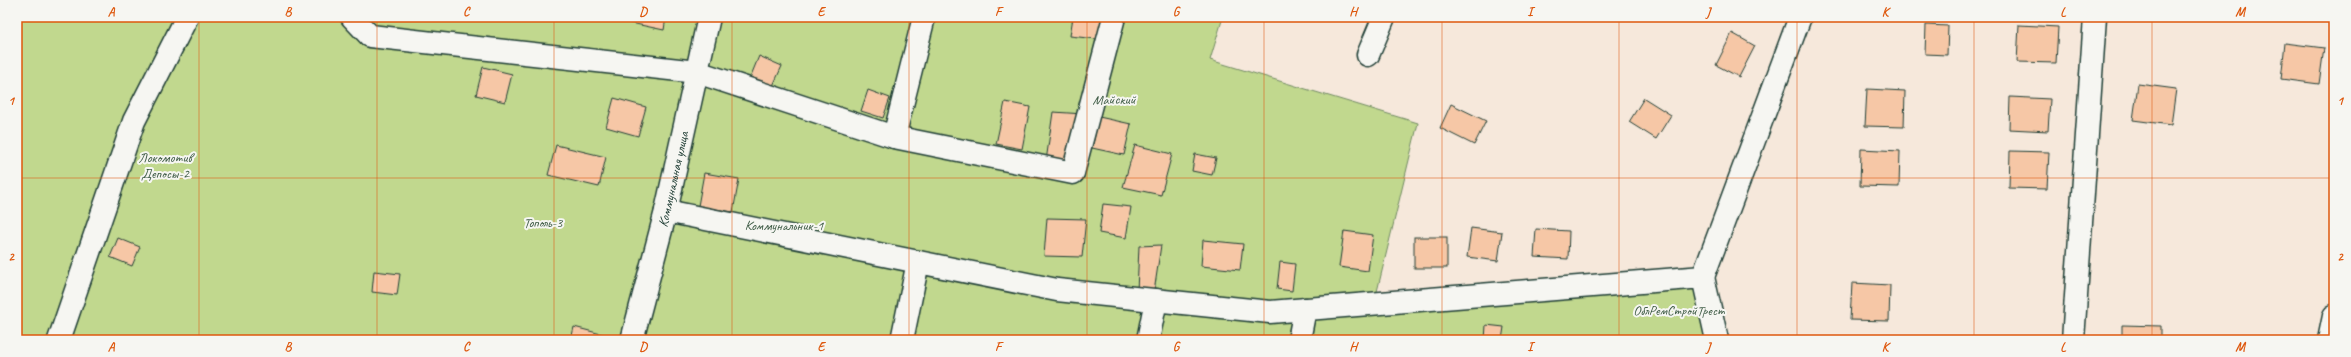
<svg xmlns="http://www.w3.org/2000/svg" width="2351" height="357" font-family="Caveat,sans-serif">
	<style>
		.green { fill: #c1d88e; stroke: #708a61 }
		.building { fill: #f6c7a6; stroke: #1f3d34 }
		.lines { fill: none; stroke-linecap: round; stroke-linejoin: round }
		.minor-casing { stroke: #1f3d34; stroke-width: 25 }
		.minor { stroke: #f6f6f2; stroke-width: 22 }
		.grid { fill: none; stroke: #de580e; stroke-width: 1; stroke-opacity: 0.55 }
		.labels { text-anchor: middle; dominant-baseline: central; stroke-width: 4; stroke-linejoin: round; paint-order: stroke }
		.park-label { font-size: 14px; fill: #3f5c46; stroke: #f6f6f2 }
		.street-label { font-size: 14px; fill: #1f3d34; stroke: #f6f6f2 }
		.neatline { fill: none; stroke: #de580e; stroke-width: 1.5 }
		.grid-label { font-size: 13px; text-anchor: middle; font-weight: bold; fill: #de580e }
	</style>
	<rect width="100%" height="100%" fill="#f6e8db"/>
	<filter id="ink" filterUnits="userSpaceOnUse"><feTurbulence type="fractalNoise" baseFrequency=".025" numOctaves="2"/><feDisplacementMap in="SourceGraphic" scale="8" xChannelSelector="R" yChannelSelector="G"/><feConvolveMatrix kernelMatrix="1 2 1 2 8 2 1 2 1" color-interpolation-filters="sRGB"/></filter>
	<g filter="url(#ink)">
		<path class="green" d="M17,17H1223L1210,60L1418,123L1372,312L1703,277L1717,340H17Z"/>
		<g class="building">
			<path d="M627,17H666L664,30L626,22Z"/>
			<path d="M1073,17H1110L1105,40L1070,36Z"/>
			<path d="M1926,25L1948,26L1947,55L1925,54Z"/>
			<path d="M2019,25L2058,27L2056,63L2017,62Z"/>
			<path d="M1732,33L1755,46L1739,77L1716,65Z"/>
			<path d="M2285,43L2324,48L2319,84L2281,79Z"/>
			<path d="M759,56L782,66L772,88L750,78Z"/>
			<path d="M483,67L512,74L505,102L476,95Z"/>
			<path d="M2138,84L2176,89L2171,125L2133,120Z"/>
			<path d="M1867,89L1905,91L1904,127L1865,126Z"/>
			<path d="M868,90L890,98L883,118L861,111Z"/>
			<path d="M2010,97L2050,99L2048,131L2009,129Z"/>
			<path d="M614,98L646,107L638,136L606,127Z"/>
			<path d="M1644,98L1671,115L1656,139L1629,122Z"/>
			<path d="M1005,102L1030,107L1022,149L996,144Z"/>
			<path d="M1451,104L1486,121L1474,145L1440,128Z"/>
			<path d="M1053,112L1084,114L1071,166L1046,161Z"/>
			<path d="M1099,117L1131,124L1124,155L1092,148Z"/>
			<path d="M556,145L606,157L599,187L548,175Z"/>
			<path d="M1135,145L1172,154L1161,195L1123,187Z"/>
			<path d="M1861,149L1900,151L1899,187L1860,186Z"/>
			<path d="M2010,151L2049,152L2047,189L2009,188Z"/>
			<path d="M1195,154L1216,158L1212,175L1192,171Z"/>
			<path d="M704,173L739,179L733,212L698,206Z"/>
			<path d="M1103,204L1131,207L1126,238L1099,233Z"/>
			<path d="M1047,218L1086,219L1082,257L1044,256Z"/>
			<path d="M1471,228L1502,232L1498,261L1467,257Z"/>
			<path d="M1536,229L1569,231L1568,259L1534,257Z"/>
			<path d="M1344,231L1373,235L1368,271L1339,267Z"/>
			<rect x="1414" y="237" width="33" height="31"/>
			<path d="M118,238L140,247L132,266L110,257Z"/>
			<path d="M1203,240L1243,244L1240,270L1201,266Z"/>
			<path d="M1161,245L1154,292H1137L1139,246Z"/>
			<path d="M1280,262L1295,264L1292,291L1277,289Z"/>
			<path d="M374,271L400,274L397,295L372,292Z"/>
			<path d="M1852,283L1890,285L1889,321L1850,320Z"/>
			<path d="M1486,325L1504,327L1502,340H1485Z"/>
			<path d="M2122,325L2161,326V340H2122Z"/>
			<path d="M574,327L609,336L608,340H571Z"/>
		</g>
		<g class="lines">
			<g class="minor-casing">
				<g id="minor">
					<path d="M352,17L370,36L697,72L894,137L924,17"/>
					<path d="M1368,55L1384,17"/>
					<path d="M894,137L1073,173L1114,17"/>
					<path d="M666,211L1057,290L1270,312L1703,277L1717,340"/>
					<path d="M1703,277L1800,17"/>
					<path d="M59,340L134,121L187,17"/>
					<path id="s1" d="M632,340L666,211L709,17"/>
					<path d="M902,340L918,262"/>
					<path d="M1148,340L1156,300"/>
					<path d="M1299,340L1305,309"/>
					<path d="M2073,340L2095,17"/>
					<path d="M2329,340L2334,316"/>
				</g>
			</g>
			<use href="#minor" class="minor"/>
		</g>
	</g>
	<path class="grid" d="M199,17V340M377,17V340M554,17V340M732,17V340M909,17V340M1087,17V340M1264,17V340M1442,17V340M1619,17V340M1797,17V340M1974,17V340M2152,17V340M17,178H2334"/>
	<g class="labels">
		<g class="park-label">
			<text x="1114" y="99">Майский</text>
			<text x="165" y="157">Локомотив<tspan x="165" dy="16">Депосы-2</tspan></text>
			<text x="543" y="222">Тополь-3</text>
			<text x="784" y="225">Коммунальник-1</text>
			<text x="1679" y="310">ОблРемСтройТрест</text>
		</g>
		<g class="street-label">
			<text stroke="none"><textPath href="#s1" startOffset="166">Коммунальная улица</textPath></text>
		</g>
	</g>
	<rect width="2351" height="357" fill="none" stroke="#f6f6f2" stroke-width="44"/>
	<rect x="22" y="22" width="2307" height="313" class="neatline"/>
	<g class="grid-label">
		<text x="111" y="16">A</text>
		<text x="288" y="16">B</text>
		<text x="466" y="16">C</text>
		<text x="643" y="16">D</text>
		<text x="821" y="16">E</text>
		<text x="998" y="16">F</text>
		<text x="1176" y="16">G</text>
		<text x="1353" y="16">H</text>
		<text x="1530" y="16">I</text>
		<text x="1708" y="16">J</text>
		<text x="1885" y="16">K</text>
		<text x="2063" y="16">L</text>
		<text x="2240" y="16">M</text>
		<text x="11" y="105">1</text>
		<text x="2340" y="105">1</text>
		<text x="11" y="261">2</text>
		<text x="2340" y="261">2</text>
		<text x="111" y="351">A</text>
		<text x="288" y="351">B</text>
		<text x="466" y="351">C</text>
		<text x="643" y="351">D</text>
		<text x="821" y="351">E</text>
		<text x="998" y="351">F</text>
		<text x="1176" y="351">G</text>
		<text x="1353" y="351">H</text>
		<text x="1530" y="351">I</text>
		<text x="1708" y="351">J</text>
		<text x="1885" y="351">K</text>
		<text x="2063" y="351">L</text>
		<text x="2240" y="351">M</text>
	</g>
</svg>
